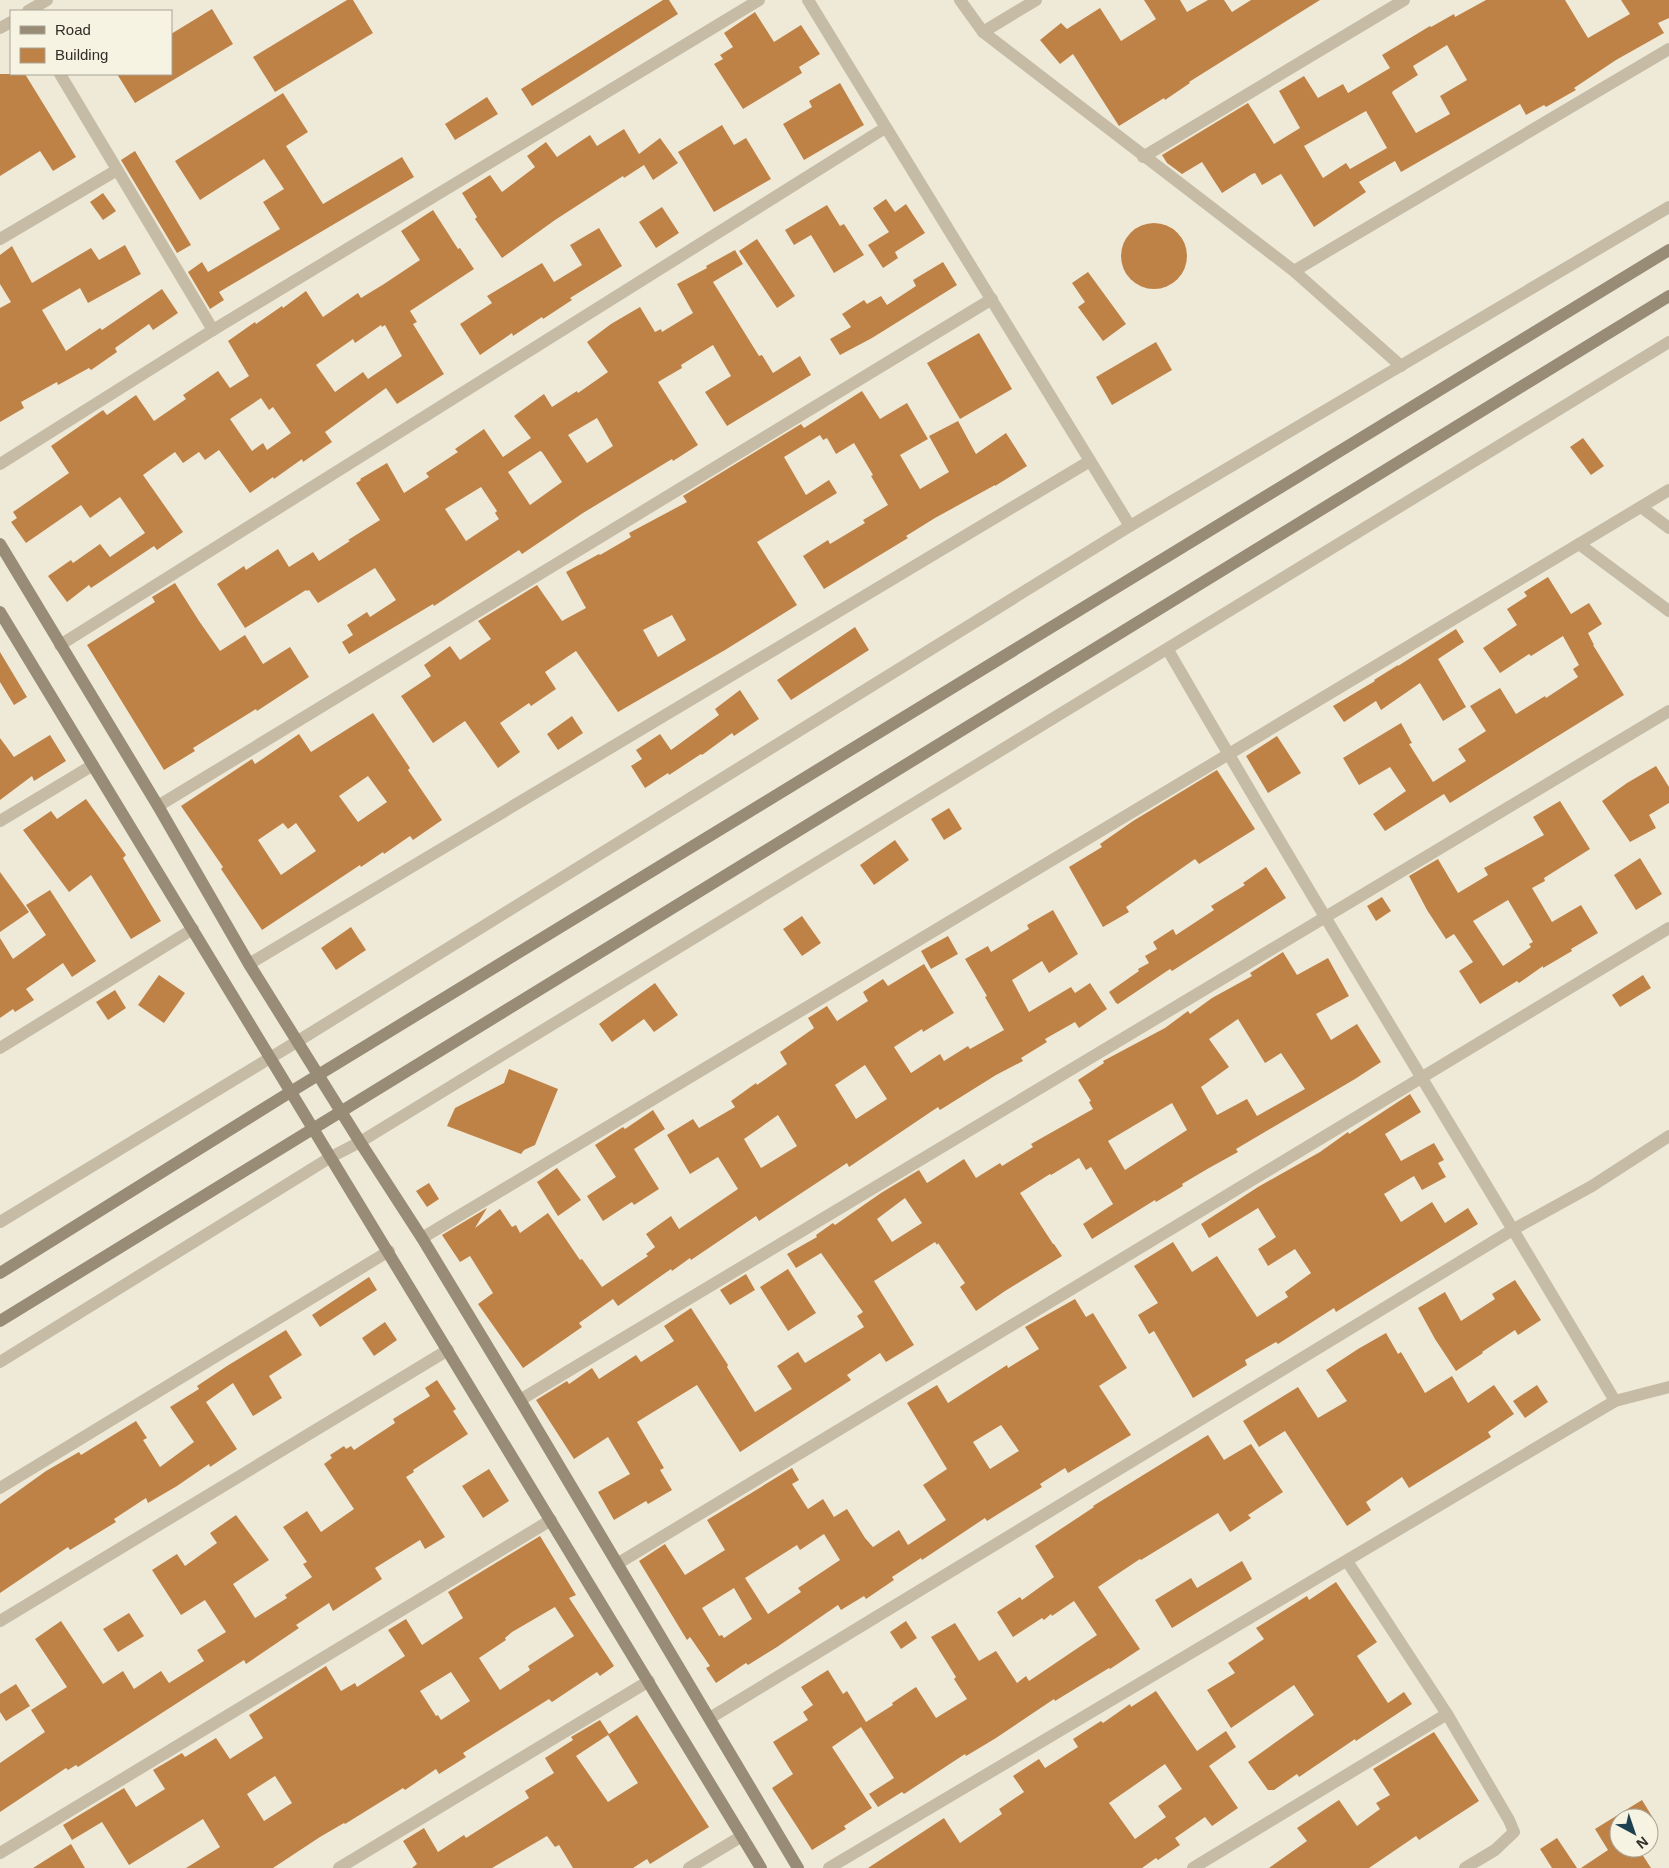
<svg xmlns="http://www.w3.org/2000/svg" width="1669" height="1868" font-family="Arial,sans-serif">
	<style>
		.building { fill: #bf8246; fill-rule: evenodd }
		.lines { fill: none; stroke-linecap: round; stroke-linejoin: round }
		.street { stroke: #c6bca5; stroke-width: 12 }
		.secondary { stroke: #998c76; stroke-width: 12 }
	</style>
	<rect width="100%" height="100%" fill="#efead8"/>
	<g class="building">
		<path d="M347,0H353L373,33L275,92L253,57Z"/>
		<path d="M663,0H669L678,14L532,106L521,89Z"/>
		<path d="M1144,0H1180L1187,12L1208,0H1224L1232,12L1251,0H1320L1189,82L1190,83L1165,100L1164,98L1119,126L1073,54L1060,64L1040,40L1061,23L1067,29L1100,8L1121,41L1156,19Z"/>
		<path d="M1486,0H1565L1588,38L1630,14L1621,0H1669V18L1658,23L1664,33L1616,60L1574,88L1576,90L1546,107L1544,105L1526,115L1520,104L1401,172L1395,161L1359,182L1366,192L1314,227L1281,174L1262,185L1255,173L1252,174L1222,193L1202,162L1182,174L1167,163L1162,155L1248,103L1274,144L1300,128L1279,91L1304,76L1318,98L1343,84L1348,93L1390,68L1382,55L1430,26L1431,27L1454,14L1455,17ZM1447,45L1467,80L1440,96L1450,114L1416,133L1392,93L1393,91L1418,75L1413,66ZM1366,111L1387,148L1350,169L1346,163L1323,178L1304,146Z"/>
		<path d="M212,9L233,44L135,103L117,74H171V34Z"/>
		<path d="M755,12L774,42L801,25L820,54L799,67L802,73L743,109L714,64L723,59L720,55L733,47L724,33Z"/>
		<path d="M0,74H25L76,157L53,171L40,151L0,176Z"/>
		<path d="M840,83L864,125L804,160L783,124L812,107L809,101Z"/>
		<path d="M283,93L308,132L286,146L323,204L402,157L414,177L219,292L224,300L210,309L188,272L202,262L208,272L280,229L263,202L284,189L264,159L200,200L175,161Z"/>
		<path d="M487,97L498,114L455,140L445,124Z"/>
		<path d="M722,125L734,145L746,138L771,179L714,212L678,152Z"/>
		<path d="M624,129L639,154L660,138L678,163L653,180L644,165L624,178L623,176L555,220L502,258L475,219L477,217L462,193L490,175L502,192L535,167L527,156L546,142L557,157L590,135L597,146Z"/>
		<path d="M135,151L191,245L177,253L121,160Z"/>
		<path d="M103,193L116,211L103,220L90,202Z"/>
		<path d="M886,199L895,212L906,204L925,233L895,252L898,258L883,268L868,245L889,232L873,208Z"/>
		<path d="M827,205L840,226L844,224L864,255L834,273L811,235L794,245L785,230Z"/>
		<path d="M662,207L679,233L656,248L639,222Z"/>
		<path d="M433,210L458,249L460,248L474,269L410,311L417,322L413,324L444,374L397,404L386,388L325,432L332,442L303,462L302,459L274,479L273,477L250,493L219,450L205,460L199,452L183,463L175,452L143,475L183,532L157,550L154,546L91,588L89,585L67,602L48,576L71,560L73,563L100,544L110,557L145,533L120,497L90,518L81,505L26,543L11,522L17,518L13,512L69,473L51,446L103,410L107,415L136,395L154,421L186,399L183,395L218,371L230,388L249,376L228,341L255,322L256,324L282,306L283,308L306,291L323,317L358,293L361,298L384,284L420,260L401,231ZM381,325L382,327L385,325L402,356L368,379L363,372L335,392L316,365L353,339L355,343ZM261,398L269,410L273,407L291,433L267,450L263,443L252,451L230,419Z"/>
		<circle cx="1154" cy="256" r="33"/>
		<path d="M599,228L622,266L570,298L572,300L543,319L542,317L513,336L512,333L480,355L460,324L492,303L487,296L542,263L554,282L582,265L570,245Z"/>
		<path d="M757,239L795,296L777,308L739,251Z"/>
		<path d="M125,245L141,274L88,303L80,288L42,310L66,351L100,328L102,330L162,289L178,313L153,330L149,324L115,348L117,352L91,370L89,368L58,385L57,382L21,402L24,408L0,422V308L11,302L0,284V255L12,246L32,283L91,248L99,260Z"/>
		<path d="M735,250L743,264L713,282L759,356L762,355L773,373L800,356L811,375L727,426L705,392L731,376L713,345L681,365L682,368L658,382L698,445L673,461L672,459L583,513L522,554L519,550L434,606L433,604L349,654L342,642L353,635L347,625L367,612L370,617L396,600L375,568L318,603L309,590L307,591L306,590L245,628L217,584L244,566L246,570L278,549L289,567L313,552L319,561L350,541L348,540L380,520L356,483L361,480L360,479L387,463L404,493L429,477L426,473L458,452L455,449L484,429L503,457L531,438L514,416L544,394L552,407L577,391L578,393L608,372L587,342L611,324L640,307L655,332L661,329L662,332L693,313L677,284L707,268L706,266ZM597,418L613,446L587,463L568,435ZM540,451L542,452L562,482L530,505L508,472ZM481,487L497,511L495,513L499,519L466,541L445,509Z"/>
		<path d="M943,262L957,285L872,338L840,355L830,339L851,327L842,314L864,300L867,304L881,296L887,305L916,286L913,280Z"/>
		<path d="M1088,272L1126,324L1103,341L1078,307L1085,302L1072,283Z"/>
		<path d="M979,333L1012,389L960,419L927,363Z"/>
		<path d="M1156,342L1172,370L1112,405L1096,377Z"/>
		<path d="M862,391L880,419L907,403L928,439L900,455L920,489L949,472L929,436L958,421L976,454L1006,433L1027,466L995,486V485L935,518L906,536L908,538L824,589L803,556L828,540L830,544L865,523L863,520L888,505L871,476L873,475L854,443L836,454L827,438L823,440L820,435L784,457L806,495L829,480L837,493L757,542L797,605L725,650L618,712L576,651L545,672L556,689L531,706L529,703L500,723L520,752L498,768L465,721L433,743L401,696L431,676L424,665L450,646L460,660L491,639L478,621L537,585L562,621L586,608L566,572L599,554L600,555L631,537L629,533L687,502L683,496L801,424L804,428ZM672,615L686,640L658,657L643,630Z"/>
		<path d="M1583,438L1604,466L1591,475L1570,447Z"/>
		<path d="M1548,577L1571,614L1589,603L1602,624L1588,633L1594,645H1593L1624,695L1450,803L1444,794L1385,831L1373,814L1406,791L1390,767L1359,785L1343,758L1401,723L1412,743L1409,744L1433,782L1466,761L1458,749L1486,731L1470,706L1500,688L1516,714L1545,696L1546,698L1578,677L1573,669L1579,665L1563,636L1531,656L1529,654L1500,673L1483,648L1517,625L1507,609L1527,596L1524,592Z"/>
		<path d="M175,583L199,621L220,651L245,635L263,664L290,647L309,677L257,711L256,709L193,748L195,751L164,770L87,645L155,602L152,597Z"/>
		<path d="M855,627L869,650L791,700L777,680Z"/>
		<path d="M1456,629L1464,642L1438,659L1466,707L1443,721L1420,683L1381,710L1376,701L1344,722L1333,706L1375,681L1374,680L1398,665V666Z"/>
		<path d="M0,652L27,697L14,705L0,682Z"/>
		<path d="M740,690L759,719L734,736L732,733L702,755L701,754L669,775L668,773L645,788L631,766L642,759L636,750L660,734L671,750L719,715L715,709Z"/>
		<path d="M373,713L410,768L408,770L442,820L413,840L410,836L384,854L383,852L361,867L360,865L262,930L221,869L223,867L181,806L252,759L255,764L299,734L311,752ZM368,776L387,802L358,822L339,796ZM283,823L288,829L296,823L316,851L281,875L258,840Z"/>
		<path d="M572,716L583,733L558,750L547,734Z"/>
		<path d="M50,735L66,761L34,781L32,776L0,800V738L14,757Z"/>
		<path d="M1277,736L1301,773L1268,793L1246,756Z"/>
		<path d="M1656,766L1669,787V803L1649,815L1656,828L1630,842L1602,801L1627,783Z"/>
		<path d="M1217,770L1255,829L1199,864L1195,859L1126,907L1129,912L1103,927L1069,867L1102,847L1100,844L1133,821Z"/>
		<path d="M86,799L126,855L123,858L161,921L131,939L91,875L69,892L23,830L51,811L57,819Z"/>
		<path d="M1560,801L1590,849L1544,878L1545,881L1532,888L1552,922L1581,905L1598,933L1571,949L1572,951L1543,968V966L1519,983L1517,981L1480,1004L1459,971L1473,962L1454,934L1446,939L1427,910L1409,876L1438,859L1458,893L1488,875L1484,868L1544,835L1533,817ZM1508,900L1533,942L1529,944L1531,947L1503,966L1473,921Z"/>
		<path d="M949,808L962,829L944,840L931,819Z"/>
		<path d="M895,840L909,860L874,885L860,865Z"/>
		<path d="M1640,858L1662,894L1636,910L1614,875Z"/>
		<path d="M1266,867L1286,898L1172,971L1170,969L1118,1004L1116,1003L1109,992L1139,971L1138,969L1149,963L1145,956L1157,949L1153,942L1173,929L1176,935L1214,910L1211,906L1245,885L1243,883Z"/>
		<path d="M0,872L29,912L0,932Z"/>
		<path d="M50,890L96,961L72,977L63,963L26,989L34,1000L15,1012L13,1009L0,1018V938L13,959L46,935L26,905Z"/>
		<path d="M1382,897L1391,911L1376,921L1367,906Z"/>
		<path d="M1053,910L1078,954L1049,973L1042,961L1012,980L1029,1012L1071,987L1075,993L1090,983L1107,1009L1079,1028L1075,1022L1045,1039L1047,1042L1021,1058L1023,1061L996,1075L940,1110L938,1107L849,1167L847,1163L759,1221L756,1216L691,1260L690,1258L672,1271L671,1269L618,1306L613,1299L579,1323L582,1327L523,1368L478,1304L493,1293L470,1256L460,1262L442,1235L487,1208L475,1228L500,1209L512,1227L516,1225L520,1233L548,1213L580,1260L582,1259L602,1287L648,1256L646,1254L655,1247L646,1234L671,1216L679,1229L738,1189L718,1157L690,1174L667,1135L693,1119L699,1128L735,1107L731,1101L756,1083L757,1085L787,1064L780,1052L814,1028L808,1018L827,1006L837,1021L868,1001L863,992L883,979L888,986L924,964L954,1013L923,1032L922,1029L894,1047L911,1073L940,1054L944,1061L968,1046L970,1049L1004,1030L985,997L987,996L965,959L988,946L991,952L1029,929L1027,925ZM865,1065L887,1099L856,1119L835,1085ZM778,1115L797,1146L761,1168L744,1139Z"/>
		<path d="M802,916L821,943L802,956L783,929Z"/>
		<path d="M351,927L366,950L336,970L321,948Z"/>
		<path d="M948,936L958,954L931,969L921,951Z"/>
		<path d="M1283,952L1297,975L1328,958L1349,996L1316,1014L1331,1040L1357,1024L1381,1062L1355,1079L1236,1149L1238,1152L1209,1168L1182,1184L1183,1186L1156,1202L1155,1200L1092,1239L1083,1224L1113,1204L1091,1167L1086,1170L1079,1158L1051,1175L1050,1174L1020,1193L1053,1244H1054L1062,1256L1005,1291L976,1311L960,1287L965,1283L938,1243L937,1245L935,1242L874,1281L914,1345L886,1362L880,1353L847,1375L851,1380L740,1452L697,1385L637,1422L664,1468L660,1470L672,1490L648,1504L646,1501L614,1520L598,1492L630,1474L608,1437L574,1459L536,1400L567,1381L569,1384L592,1368L599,1379L636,1355L641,1362L674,1341L664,1326L691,1308L728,1365L727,1367L755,1412L792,1389L777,1366L798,1352L805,1363L864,1327L857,1316L863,1312L821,1253L796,1268L787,1254L817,1237L816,1235L833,1223L835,1225L881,1193L919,1170L927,1183L964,1159L976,1178L1000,1163L1002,1166L1033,1147L1031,1144L1093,1109L1089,1102L1091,1101L1078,1080L1104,1063L1103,1061L1165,1028L1188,1011L1190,1014L1212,998L1252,976L1250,973ZM1238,1019L1265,1063L1281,1053L1305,1089L1257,1116L1247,1099L1217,1115L1201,1087L1229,1067L1209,1039ZM1172,1103L1187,1130L1125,1170L1108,1141ZM905,1198L922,1223L892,1242L877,1219Z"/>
		<path d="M159,975L185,993L164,1023L138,1005Z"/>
		<path d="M1643,975L1651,988L1620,1007L1612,995Z"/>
		<path d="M655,983L678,1015L654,1032L644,1019L612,1042L599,1024Z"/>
		<path d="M115,990L126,1008L108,1020L96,1002Z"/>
		<path d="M509,1069L558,1089L535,1145L524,1150L521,1154L447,1126L455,1108L504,1083Z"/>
		<path d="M1410,1094L1421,1112L1385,1134L1401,1161L1434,1143L1444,1160L1438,1163L1446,1177L1422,1190L1414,1176L1384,1194L1401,1222L1432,1202L1445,1223L1468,1208L1478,1224L1336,1312L1334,1308L1278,1344L1276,1342L1245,1360L1247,1365L1193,1398L1154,1331L1149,1334L1138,1315L1158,1303L1134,1266L1173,1242L1192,1272L1217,1256L1257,1317L1288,1297L1285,1292L1311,1273L1295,1249L1268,1266L1258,1249L1276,1237L1258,1208L1209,1238L1201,1224L1258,1187L1320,1152L1348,1132L1349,1134Z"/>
		<path d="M653,1110L665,1129L634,1149L659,1189L634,1205L632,1202L603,1221L587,1196L616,1177L595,1145L623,1127L625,1129Z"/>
		<path d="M557,1168L581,1200L558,1216L537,1182Z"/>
		<path d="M429,1183L439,1199L427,1207L416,1191Z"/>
		<path d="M788,1269L816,1313L788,1331L760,1287Z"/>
		<path d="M746,1274L755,1290L730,1305L720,1290Z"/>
		<path d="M369,1277L377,1290L320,1327L312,1315Z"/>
		<path d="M1515,1280L1541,1320L1518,1335L1515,1330L1482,1352L1483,1353L1456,1371L1435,1339L1418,1308L1445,1292L1461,1321L1495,1299L1492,1294Z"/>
		<path d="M1075,1299L1086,1317L1093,1313L1127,1368L1099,1386L1131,1435L1068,1473L1065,1468L1040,1484L1042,1487L987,1521L985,1518L922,1560L921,1558L892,1577L894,1580L866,1599L864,1596L841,1610L838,1605L777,1647L748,1665L746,1663L716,1683L706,1668L710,1666L690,1637L687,1640L639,1561L665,1544L685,1575L725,1550L707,1520L792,1468L799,1480L792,1484L808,1509L823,1499L834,1517L847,1509L865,1538L873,1547L899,1530L908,1545L946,1520L923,1485L947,1469L907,1403L937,1385L948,1403L1007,1365L1008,1368L1039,1349L1025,1327ZM1001,1425L1019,1451L990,1469L973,1442ZM824,1534L840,1560L798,1588L801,1592L768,1614L745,1578L797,1545L800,1550ZM734,1588L752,1619L724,1638L722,1635L719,1636L702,1608Z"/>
		<path d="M385,1322L397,1340L374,1356L362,1338Z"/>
		<path d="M286,1330L302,1355L269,1376L282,1398L253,1416L233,1383L206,1402L237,1449L210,1467L209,1464L177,1486L148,1503L146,1498L114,1519L116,1522L70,1550L68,1547L0,1593V1504L46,1471L79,1452L81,1455L136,1421L147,1438L143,1440L160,1467L194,1442L170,1407L199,1389L197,1386L227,1366Z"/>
		<path d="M1386,1333L1398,1354L1401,1352L1425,1393L1452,1376L1468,1403L1494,1385L1514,1414L1488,1432L1491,1437L1409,1488L1402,1477L1366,1502L1371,1510L1347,1526L1285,1431L1259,1447L1243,1421L1298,1387L1318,1418L1347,1401L1326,1370L1358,1349Z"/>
		<path d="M437,1380L456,1409L453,1411L468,1434L413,1470L414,1472L406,1477L445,1537L425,1549L420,1540L375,1568L382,1579L333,1611L329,1603L296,1625L299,1628L246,1664L244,1660L78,1767L76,1765L68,1770L66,1768L0,1812V1763L45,1732L31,1710L67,1687L35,1639L61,1621L103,1684L123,1671L134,1689L161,1671L169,1683L204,1661L197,1650L226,1632L205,1600L181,1615L152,1570L177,1554L185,1566L217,1543L210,1533L236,1515L269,1560L233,1584L255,1618L287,1598L285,1595L312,1577L303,1564L307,1562L283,1527L307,1511L321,1532L354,1509L324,1464L332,1458L330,1455L344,1446L346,1449L351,1446L354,1450L395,1423L393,1419L430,1396L425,1388Z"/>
		<path d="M1537,1385L1548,1402L1525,1418L1513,1401Z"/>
		<path d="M1208,1435L1224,1460L1251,1444L1283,1492L1248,1515L1251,1518L1230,1532L1218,1513L1141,1560L1140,1559L1098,1587L1140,1649L1110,1669L1109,1668L1055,1701L1054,1699L996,1738L966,1756L965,1754L904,1794L902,1792L878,1807L869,1794L894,1778L861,1727L832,1747L872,1808L844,1826L846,1829L812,1850L772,1788L793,1774L773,1742L808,1720L803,1712L813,1705L801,1687L828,1670L843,1694L847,1691L866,1722L893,1705L892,1703L916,1687L936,1718L967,1699L954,1679L956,1677L931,1637L955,1623L979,1661L996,1651L1017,1683L1026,1676L1029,1681L1097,1635L1074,1601L1052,1616L1051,1614L1044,1620L1042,1618L1013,1637L997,1612L1020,1597L1022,1600L1054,1577L1035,1546L1094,1507L1093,1506Z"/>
		<path d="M489,1469L509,1501L483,1518L462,1486Z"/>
		<path d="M540,1536L576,1595L569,1598L614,1666L600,1676L597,1672L552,1702L549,1699L463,1753L466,1757L439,1774L436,1769L405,1790L403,1788L345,1824L344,1823L320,1837L273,1868H186L220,1847L203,1819L129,1865L102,1822L72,1840L63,1825L124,1788L136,1807L165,1789L153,1770L182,1753L185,1757L216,1738L230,1759L263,1738L249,1715L326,1666L341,1691L355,1683L357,1687L405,1656L388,1630L406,1619L422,1645L463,1618L448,1592ZM555,1607L574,1636L528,1666L530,1670L500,1690L479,1658L506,1640L505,1638L512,1632ZM451,1672L470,1701L441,1720L438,1715L436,1716L420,1691ZM275,1776L292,1803L264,1821L247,1794Z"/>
		<path d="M1242,1561L1252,1579L1172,1628L1155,1600L1191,1578L1197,1588Z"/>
		<path d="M1336,1582L1377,1642L1357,1656L1388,1703L1404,1692L1412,1704L1356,1741L1355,1739L1299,1777L1297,1774L1274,1790H1268L1248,1762L1314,1715L1294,1685L1231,1728L1207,1690L1235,1673L1228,1663L1264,1639L1256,1628L1307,1596L1309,1600Z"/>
		<path d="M129,1613L144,1636L118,1652L103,1629Z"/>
		<path d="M906,1621L917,1638L901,1649L890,1632Z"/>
		<path d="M16,1684L30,1706L6,1721L0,1712V1694Z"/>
		<path d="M1156,1691L1197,1751L1226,1731L1236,1747L1209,1766L1238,1808L1212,1826L1205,1817L1175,1838L1180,1845L1158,1860L1156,1858L1142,1868H868L944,1818L960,1843L1002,1814L999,1809L1024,1792L1013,1776L1039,1759L1045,1768L1078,1747L1073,1739L1101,1721L1103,1723L1130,1704L1131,1707ZM1165,1764L1182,1789L1158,1806L1166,1817L1135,1839L1109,1803Z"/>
		<path d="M637,1715L709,1827L650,1864L647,1859L633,1868H573L559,1845L555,1847L547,1836L492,1868H412L417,1864L403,1841L424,1828L438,1852L464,1835L466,1838L529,1798L525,1791L554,1773L545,1758L573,1740L571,1737L600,1720L609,1734ZM608,1735L638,1783L608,1802L576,1756Z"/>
		<path d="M1434,1732L1479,1801L1419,1840L1416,1836L1369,1868H1269L1307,1841L1297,1828L1339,1800L1357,1826L1380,1809L1376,1803L1390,1795L1373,1769Z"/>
		<path d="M1642,1800L1653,1818H1619V1848H1638L1651,1868H1581L1608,1850L1595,1829Z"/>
		<path d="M1557,1838L1577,1868H1552L1540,1849Z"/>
		<path d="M71,1844L85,1868H33Z"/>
	</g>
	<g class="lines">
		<g class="street">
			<path d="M808,0L1130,526"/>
			<path d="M960,0L983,32L1294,271L1401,366"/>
			<path d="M28,11L47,0"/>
			<path d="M0,28L11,22"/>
			<path d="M983,32L1036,0"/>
			<path d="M60,74L213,330"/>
			<path d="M1143,157L1404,0"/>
			<path d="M0,239L117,170"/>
			<path d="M1294,271L1669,49"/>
			<path d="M0,464L213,330L759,0"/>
			<path d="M1641,507L1669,528"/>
			<path d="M1579,544L1669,611"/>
			<path d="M60,645L885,128"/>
			<path d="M1168,650C1313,902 1467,1150 1615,1401"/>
			<path d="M158,806L992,299"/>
			<path d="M0,821L93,765"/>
			<path d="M249,964L1090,461"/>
			<path d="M0,1048L193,929"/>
			<path d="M0,1222L298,1041L1130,526L1669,207"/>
			<path d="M422,1238L1669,490"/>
			<path d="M0,1362L331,1157L360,1142L1669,342"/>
			<path d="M520,1400L1669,711"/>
			<path d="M0,1488L389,1251"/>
			<path d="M1347,1561L1447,1714L1509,1820L1514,1832L1495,1850L1465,1868"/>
			<path d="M617,1564L1669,928"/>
			<path d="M0,1621L448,1350"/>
			<path d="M710,1718L1514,1229L1592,1186L1669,1136"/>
			<path d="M0,1853L551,1520"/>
			<path d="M339,1868L649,1681"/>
			<path d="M689,1868L742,1836"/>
			<path d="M829,1868L1615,1401L1669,1387"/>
			<path d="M1193,1868L1447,1714"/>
		</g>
		<g class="secondary">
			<path d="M0,544L158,806L249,964L360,1142L422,1238L520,1400L798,1868"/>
			<path d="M0,612L761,1868"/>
			<path d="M0,1273L292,1091L1669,250"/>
			<path d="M0,1321L1669,296"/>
		</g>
	</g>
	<rect x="10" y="10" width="162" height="65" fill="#f7f3e3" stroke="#a8a497"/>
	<rect x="20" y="26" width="25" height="8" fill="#998c76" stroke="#a8a497"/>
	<text x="55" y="35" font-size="15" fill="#322d26">Road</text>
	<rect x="20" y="48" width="25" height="15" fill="#bf8246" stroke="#a8a497"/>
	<text x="55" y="60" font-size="15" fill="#322d26">Building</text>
	<g transform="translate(1634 1833) rotate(140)"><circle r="24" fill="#f7f3e3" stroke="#a8a497"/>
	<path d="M0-4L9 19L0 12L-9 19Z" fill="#1e4151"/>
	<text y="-8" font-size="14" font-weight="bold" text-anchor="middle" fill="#322d26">N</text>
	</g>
</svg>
